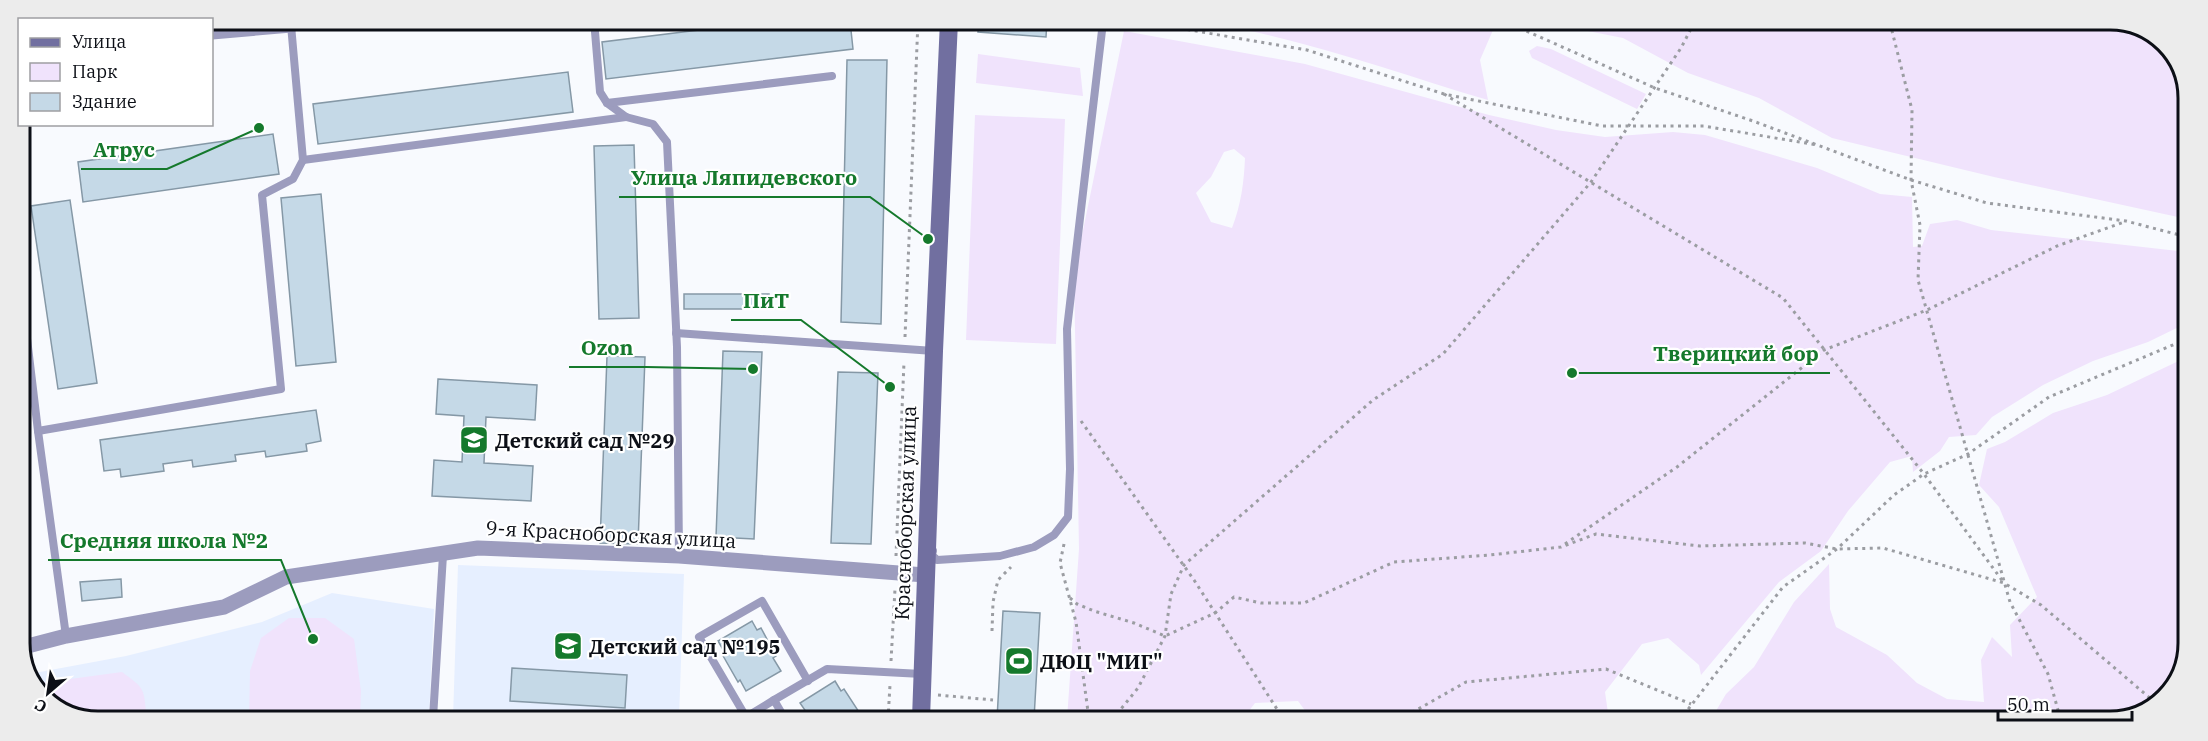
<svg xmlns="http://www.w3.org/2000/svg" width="2208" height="741" font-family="'IBM Plex Serif',serif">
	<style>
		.built { fill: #e6efff }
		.green { fill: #f0e3fc; fill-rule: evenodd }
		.building { fill: #c5d9e7; stroke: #8598a6; stroke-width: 1.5 }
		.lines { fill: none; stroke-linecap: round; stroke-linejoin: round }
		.path { stroke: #9b9da2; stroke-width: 3; stroke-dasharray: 3 4.5; stroke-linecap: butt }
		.lane { stroke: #9c9cbe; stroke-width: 8 }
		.street { stroke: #9c9cbe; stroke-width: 15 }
		.secondary { stroke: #716fa0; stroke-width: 18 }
		.labels { text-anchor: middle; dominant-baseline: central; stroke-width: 4.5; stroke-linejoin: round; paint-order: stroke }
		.poi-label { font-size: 20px; font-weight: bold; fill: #0c0f16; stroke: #fff; text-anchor: start }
		.street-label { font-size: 20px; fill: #0c0f16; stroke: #fff }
		.rim { fill: none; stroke: #0c0f16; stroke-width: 3 }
		.leader { fill: none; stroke: #15792c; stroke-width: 2 }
		.callout-dot { fill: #15792c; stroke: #fff; stroke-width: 2 }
		.callout-label { font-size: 21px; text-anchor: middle; font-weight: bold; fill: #15792c; stroke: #fff; stroke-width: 4.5; stroke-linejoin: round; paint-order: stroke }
	</style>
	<rect width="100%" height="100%" fill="#f8fafe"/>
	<g class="built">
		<path d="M458,565L684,574L679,719L453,718Z"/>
		<path d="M332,593L434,609L429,718L73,717L36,691L29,674L126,656L262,622Z"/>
	</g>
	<g class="green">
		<path d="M1200,22H1484L1493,30L1480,60L1488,100C1393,72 1298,36 1200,22Z"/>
		<path d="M1542,22L2135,24L2172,50L2188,93L2187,219L1994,177L1832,138L1759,98L1688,73L1623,38Z"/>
		<path d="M1124,31L1305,64L1489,115L1556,130L1605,137L1673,132L1705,135L1817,168L1880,194L1912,197L1913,247L1922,246L1930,224L1957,220L1991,230L2187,252V323L2148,342L2093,361L2043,385L1992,417L1976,435L1949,437L1940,451L1913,472L1912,456L1890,462L1848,511L1821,551L1779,582L1701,675L1699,665L1668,638L1642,644L1605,692L1609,720H1312L1298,701L1255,703L1242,720L1067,719L1079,549L1074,274ZM1234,149L1245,158C1244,182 1241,205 1232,228L1211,222L1196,193L1211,177L1224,152Z"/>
		<path d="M1537,46L1551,49L1646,94L1637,109L1532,58L1529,51Z"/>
		<path d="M978,54L1080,68L1083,96L976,83Z"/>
		<path d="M975,115L1065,119L1056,344L966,340Z"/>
		<path d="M2187,357L2184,668L2157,705L2110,721H1710L1726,694L1754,667L1794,602L1829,564L1830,609L1836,627L1887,655L1917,683L1947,699L1984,702L1981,660L1992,637L2012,657L2010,625L2037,597L1999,507L1979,485L1987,449L2005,442L2053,413L2107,395Z"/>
		<path d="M289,618H325L354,639L361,691L360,718H249L250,671L261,638Z"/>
		<path d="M122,672C147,690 143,689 147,718L73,717L36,691L33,684Z"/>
	</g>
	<g class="building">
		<path d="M772,21H850L853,49L606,79L602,42Z"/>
		<path d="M979,21H1047L1046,37L978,32Z"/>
		<path d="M847,60H887L881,324L841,322Z"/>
		<path d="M568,72L573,112L318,144L313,104Z"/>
		<path d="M273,134L279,174L83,202L78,162Z"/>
		<path d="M634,145L639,318L599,319L594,146Z"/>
		<path d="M321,194L336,362L296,366L281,198Z"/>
		<path d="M70,200L97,383L58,389L31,206Z"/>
		<rect x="684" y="294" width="85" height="15"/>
		<path d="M723,351L762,352L754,539L716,537Z"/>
		<path d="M607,356L645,357L638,544L600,543Z"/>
		<path d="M838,372L878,373L871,544L831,543Z"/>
		<path d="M438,379L537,385L535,420L486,417L484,463L533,466L531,501L432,496L434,460L462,462L464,416L436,414Z"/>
		<path d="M316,410L321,441L306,444L307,451L266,457L265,451L235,455L236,461L193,467L192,460L163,464L164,471L121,477L120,469L104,471L100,440Z"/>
		<path d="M121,579L122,597L82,601L80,582Z"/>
		<path d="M1003,611L1040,613L1034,719H997Z"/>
		<path d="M752,621L757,630L761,628L776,656L773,658L781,671L746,691L740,680L738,682L722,654L725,653L718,641Z"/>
		<path d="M512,668L627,675L625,708L510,701Z"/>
		<path d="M835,681L841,691L844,689L859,712L856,713L859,719H811L800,703Z"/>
	</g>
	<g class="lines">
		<g class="path">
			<path d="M1143,22L1307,50L1444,94L1602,126H1704L1817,145"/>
			<path d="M1506,22L1655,88L1753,121L1911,180L1987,203L2126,221L2187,237"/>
			<path d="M1890,23L1912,110L1911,180L1920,225L1918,280L2010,602L2048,674L2061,721"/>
			<path d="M1444,94L1783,298L1924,474L2004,583"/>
			<path d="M905,337L918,21"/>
			<path d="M1081,421L1194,580L1284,720"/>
			<path d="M1064,544L1060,563L1076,622L1089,719"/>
			<path d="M1565,544L1677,467L1824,350L1927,310L2057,246L2124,222"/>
			<path d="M896,556L904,362"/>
			<path d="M1070,598L1077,604L1094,611L1134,623L1165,636L1215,613L1234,597L1261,603H1304L1394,562L1490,555L1561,547L1596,534L1700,546L1805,543L1837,549L1883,548L2004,583L2041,605L2158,705"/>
			<path d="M992,631L993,602L998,580L1011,567"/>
			<path d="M891,661L895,589"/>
			<path d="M938,695L993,700"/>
			<path d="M888,719L890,685"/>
			<path d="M1112,720L1138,688L1165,636L1171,594L1184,565L1373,400L1443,354L1591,182L1681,48L1694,23"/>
			<path d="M1399,720L1466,682L1606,669L1691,704"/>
			<path d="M1679,721L1783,587L1837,549L1894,495L1924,474L1968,454L2049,397L2187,339"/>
		</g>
		<g class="lane">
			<path d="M594,20L600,92L607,103L626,117L653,124L667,142L677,347L679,556"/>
			<path d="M607,103L832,76"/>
			<path d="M303,160L626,117"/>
			<path d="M20,280L38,431L66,636"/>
			<path d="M676,333L934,351"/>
			<path d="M38,431L281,389L262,195L293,179L303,160L291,25"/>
			<path d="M933,551L932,555L937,560L1000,556L1034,547L1054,535L1068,517L1070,469L1067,329L1103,22"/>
			<path d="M774,700L827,669L922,674"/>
			<path d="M746,717L699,637L762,601L808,681"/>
			<path d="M433,718L443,555"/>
			<path d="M743,719L774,700L785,719"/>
		</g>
		<g class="street">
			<path d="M212,32L291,25L301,20"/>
			<path d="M20,648L66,636L224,607L286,577L478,548L679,556L925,575"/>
		</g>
		<path class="secondary" d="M921,719L934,351L949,21"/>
	</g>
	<defs>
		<g id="school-square" transform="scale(1.5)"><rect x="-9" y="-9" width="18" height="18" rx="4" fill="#15792c" stroke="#fff"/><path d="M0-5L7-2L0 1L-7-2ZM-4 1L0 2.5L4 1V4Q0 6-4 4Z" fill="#fff"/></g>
		<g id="stadium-square" transform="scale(1.5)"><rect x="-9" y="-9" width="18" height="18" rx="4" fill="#15792c" stroke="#fff"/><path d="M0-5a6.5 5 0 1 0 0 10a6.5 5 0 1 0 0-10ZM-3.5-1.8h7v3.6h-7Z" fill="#fff"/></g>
	</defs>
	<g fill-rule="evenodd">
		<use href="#school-square" x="474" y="440"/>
		<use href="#school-square" x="568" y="646"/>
		<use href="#stadium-square" x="1019" y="661"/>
	</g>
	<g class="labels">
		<g class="poi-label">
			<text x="495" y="440">Детский сад №29</text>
			<text x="589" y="646">Детский сад №195</text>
			<text x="1040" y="661">ДЮЦ "МИГ"</text>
		</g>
		<g class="street-label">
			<text transform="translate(905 513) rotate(-88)">Красноборская улица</text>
			<text transform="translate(611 534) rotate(3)">9-я Красноборская улица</text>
		</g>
	</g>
	<path d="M0 0H2208V741H0ZM98 30H2110A68 68 0 0 1 2178 98V643A68 68 0 0 1 2110 711H98A68 68 0 0 1 30 643V98A68 68 0 0 1 98 30Z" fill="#ececec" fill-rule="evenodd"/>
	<path class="rim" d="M98 30H2110A68 68 0 0 1 2178 98V643A68 68 0 0 1 2110 711H98A68 68 0 0 1 30 643V98A68 68 0 0 1 98 30Z"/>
	<path class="leader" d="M259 128L167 169H81M928 239L870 197H619M890 387L801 320H731M753 369L646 367H569M1572 373L1641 373H1830M313 639L281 560H48"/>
	<g class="callout-dot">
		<circle cx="259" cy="128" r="6"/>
		<circle cx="928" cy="239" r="6"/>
		<circle cx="890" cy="387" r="6"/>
		<circle cx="753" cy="369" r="6"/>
		<circle cx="1572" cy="373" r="6"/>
		<circle cx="313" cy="639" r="6"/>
	</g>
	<g class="callout-label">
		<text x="124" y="157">Атрус</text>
		<text x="744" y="185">Улица Ляпидевского</text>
		<text x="766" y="308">ПиТ</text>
		<text x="607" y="355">Ozon</text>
		<text x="1736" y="361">Тверицкий бор</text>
		<text x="164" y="548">Средняя школа №2</text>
	</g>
	<rect x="18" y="18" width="195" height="108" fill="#ffffff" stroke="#9e9fa2" stroke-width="1.5"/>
	<rect x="30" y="38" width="30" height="9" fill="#716fa0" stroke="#9e9fa2" stroke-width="1.5"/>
	<text x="72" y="48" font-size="18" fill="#0c0f16">Улица</text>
	<rect x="30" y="63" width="30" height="18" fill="#f0e3fc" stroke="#9e9fa2" stroke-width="1.5"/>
	<text x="72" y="78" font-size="18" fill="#0c0f16">Парк</text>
	<rect x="30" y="93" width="30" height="18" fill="#c5d9e7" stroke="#9e9fa2" stroke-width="1.5"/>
	<text x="72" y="108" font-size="18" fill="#0c0f16">Здание</text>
	<g transform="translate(48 693) rotate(209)" stroke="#ffffff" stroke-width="4.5" paint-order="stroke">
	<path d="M0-4.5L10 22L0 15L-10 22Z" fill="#0c0f16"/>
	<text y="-9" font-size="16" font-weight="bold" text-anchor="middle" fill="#0c0f16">С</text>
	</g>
	<path d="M1998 711v9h134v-9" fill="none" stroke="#0c0f16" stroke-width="3"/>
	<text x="2007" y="711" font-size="18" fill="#0c0f16" stroke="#ffffff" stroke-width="4.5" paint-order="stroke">50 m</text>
</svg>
